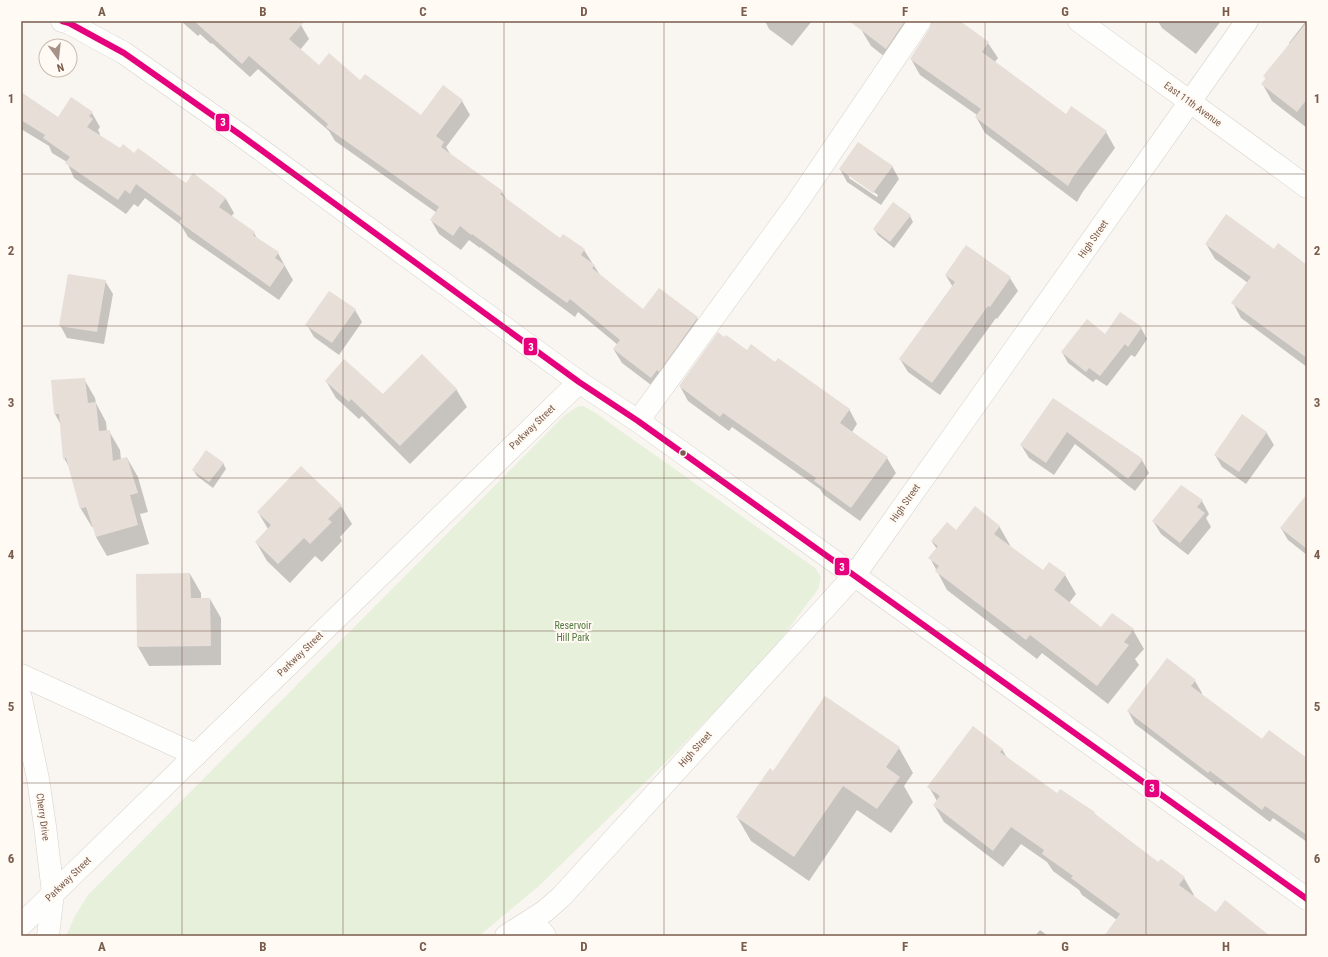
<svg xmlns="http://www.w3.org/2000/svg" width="1328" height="957" font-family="'Roboto Condensed',sans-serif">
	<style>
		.green { fill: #e7f0db }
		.shadow { fill: #0003; fill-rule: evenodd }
		.building { fill: #e6ded7 }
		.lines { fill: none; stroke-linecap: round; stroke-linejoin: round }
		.minor-casing { stroke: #d7d1cb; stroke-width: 23 }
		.minor { stroke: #fefefd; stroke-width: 22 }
		.bus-1-casing { stroke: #fffaf3; stroke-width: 9 }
		.bus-1 { stroke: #e5007d; stroke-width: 6 }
		.grid { fill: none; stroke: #7a5c4d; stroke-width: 1; stroke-opacity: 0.55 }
		.bus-dot { fill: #7a5c4d; stroke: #fffaf3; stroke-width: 1.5 }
		.labels { text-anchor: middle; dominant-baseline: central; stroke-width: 4; stroke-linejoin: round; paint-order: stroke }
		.street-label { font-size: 10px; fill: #7a5c4d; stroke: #fffaf3 }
		.park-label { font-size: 10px; fill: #537a41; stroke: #fffaf3 }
		.line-badge { stroke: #fffaf3; stroke-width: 1.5 }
		.badge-label { font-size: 11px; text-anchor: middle; font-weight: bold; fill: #fff }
		.neatline { fill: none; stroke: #7a5c4d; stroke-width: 1.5 }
		.grid-label { font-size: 13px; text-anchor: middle; font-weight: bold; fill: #7a5c4d }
	</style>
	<rect width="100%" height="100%" fill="#f9f5f0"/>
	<path class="green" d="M583,406L594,412L815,568L821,577L818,589L773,650L671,757L540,885L479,936H66L75,916L88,895L565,415L577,407Z"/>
	<g class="shadow">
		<path d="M181,21H297L301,25L309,39L300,50L319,66L360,82L421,116L444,87L462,101L470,115L446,147L451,155L502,192L507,200L560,239L584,250L600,275L643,310L697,318L705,332L659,391L622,363L614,350L618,345L578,312L575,317L480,247V248L469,240L461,250L439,234L431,220L437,213L335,141L329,131L258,69L250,77L212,43L211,44L200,34L198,36Z"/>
		<path d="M765,21H812L792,46L769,29Z"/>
		<path d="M869,21H958L988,43L998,58L995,62L1066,115L1106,132L1115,148L1082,193L1077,202L985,133L976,117L977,115L920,75L911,59L933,25H924L895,65L871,46L862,31Z"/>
		<path d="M1158,21H1221L1196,54L1162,28Z"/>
		<path d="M1306,21H1307V128L1272,101L1263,85L1266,80L1265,76L1290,45L1289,43Z"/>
		<path d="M21,96L58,118L92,113L100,127L98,130L100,134L99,136L120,149L134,154L186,185L193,175L226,199L234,213L231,217L254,233L258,240L278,253L286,268L293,280L279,300L188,237L181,225L145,198L138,207L134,204L126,214L74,178L67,162L52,153L49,146L21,129Z"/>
		<path d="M892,166L899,179L881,205L847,182L840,169ZM849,175L878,195L877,197L849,178Z"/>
		<path d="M910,216L913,222L894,248L878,235L874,229Z"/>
		<path d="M1206,244L1274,250L1307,267V367L1241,318L1233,303L1248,283L1215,259Z"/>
		<path d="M966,247L1010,278L1018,291L997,319L996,318L940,395L908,372L900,359L953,287L946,276Z"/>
		<path d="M105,281L113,294L104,344L67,338L60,325Z"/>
		<path d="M355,310L362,322L339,355L314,337L307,325Z"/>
		<path d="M1141,328L1147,339L1135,357L1131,355L1107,386L1096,379L1093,382L1068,363L1062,352L1105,335Z"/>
		<path d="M747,351L775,363L849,409L857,424L852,432L887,458L896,473L860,521L824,495L820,489L732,427L729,431L688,401L680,386Z"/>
		<path d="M84,379L95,398L96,403L106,422L107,432L109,431L120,450L121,460L127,458L138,477L148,512L140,514L149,544L107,556L96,537L94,527H92L81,509L69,467L64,458L61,425L55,414Z"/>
		<path d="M326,381L383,395L456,389L467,407L410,464L362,416L359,419L336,398Z"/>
		<path d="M1053,399L1142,460L1149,473L1135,491L1075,444L1054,475L1029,458L1021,445Z"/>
		<path d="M1266,432L1274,445L1246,484L1222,467L1215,455Z"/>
		<path d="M223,463L226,469L213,488L197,476L193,470Z"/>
		<path d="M1202,501L1209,514L1206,518L1211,527L1188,555L1161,534L1153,521Z"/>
		<path d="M341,506L352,524L340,537L342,541L322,562L315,556L290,583L267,561L256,542L268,529L258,512Z"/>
		<path d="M1307,510V555L1288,540L1281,528Z"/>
		<path d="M999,526L1010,545L1009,547L1043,572L1065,575L1076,594L1069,603L1101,628L1133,630L1144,649L1135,659L1139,665L1108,704L1042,653L1037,659L947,590L930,558L937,549L932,542L957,531Z"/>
		<path d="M190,574L201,593V599H210L221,618V665L149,666L138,647Z"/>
		<path d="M1195,681L1202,693L1201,695L1263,740L1307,759V842L1273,818L1270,822L1217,783L1216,785L1135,724L1128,711Z"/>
		<path d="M899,748L913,773L904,786L913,802L891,833L857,810L809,881L751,841L737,817L774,772Z"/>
		<path d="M1002,749L1007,758L1057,795L1061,790L1094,813L1096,816L1159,863L1184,878L1194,895L1193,897L1216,913L1263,936H1113L1117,920L1082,895L1079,890L1053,871L1047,862L1021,844L1003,867L944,822L934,805L937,801L929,787Z"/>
		<path d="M1040,930L1048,936H1035Z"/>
	</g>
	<g class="building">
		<path d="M194,21H305L289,39L319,65L329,53L360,80L365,74L421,115L443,85L463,100L436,136L444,142L441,147L503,191L500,194L560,238L563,234L585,249L581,255L595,265L592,268L643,309L659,288L698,317L659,372L657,370L651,378L613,349L620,340L570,299L567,303L472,234L471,235L460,226L453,236L430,220L439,207L326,127L328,124L249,56L242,64Z"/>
		<path d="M849,21H905L886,49Z"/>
		<path d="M932,21H960L989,42L982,52L1066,114L1071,106L1107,131L1073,177L1068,186L975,117L981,109L910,59L930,28Z"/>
		<path d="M1307,22V99L1297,112L1261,84L1266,78L1263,76Z"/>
		<path d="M21,92L58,117L71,97L93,112L89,116L93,119L87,127L120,148L123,144L134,153L138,148L186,183L193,173L226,198L219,207L255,232L253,235L279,252L275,258L285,265L270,287L179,222L182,218L136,184L130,194L125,190L118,200L65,163L70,157L43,138L45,135L21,120Z"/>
		<path d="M858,142L893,166L873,193L839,169Z"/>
		<path d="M893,202L911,215L890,242L873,229Z"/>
		<path d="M1226,214L1274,249L1278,243L1307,265V358L1231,303L1251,277L1205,244Z"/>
		<path d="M966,245L1011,277L990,307L988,306L932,383L899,359L955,282L945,275Z"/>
		<path d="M68,274L106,280L97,332L59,326Z"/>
		<path d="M329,291L356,309L332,343L305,325Z"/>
		<path d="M1120,312L1142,327L1128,347L1125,344L1100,376L1089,368L1086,372L1061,352L1087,319L1105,334Z"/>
		<path d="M718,332L724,337L726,335L747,350L751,344L775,362L778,358L850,409L840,423L888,457L851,508L814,481L816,478L723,413L720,417L679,386Z"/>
		<path d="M422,354L457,389L400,446L351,399L349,402L325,381L344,359L383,394Z"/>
		<path d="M85,378L88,403L96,402L99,431L110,430L113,461L127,457L138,493L130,495L138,525L96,537L86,507L80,509L66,458L63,459L59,414H54L51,380Z"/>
		<path d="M1053,398L1143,459L1128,479L1067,432L1046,463L1020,445Z"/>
		<path d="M1242,414L1267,432L1239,472L1214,455Z"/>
		<path d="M206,450L224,463L209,482L192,470Z"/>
		<path d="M301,466L342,505L328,519L332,522L310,544L304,538L278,564L255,542L271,525L257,512Z"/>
		<path d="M1181,485L1203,500L1197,507L1205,513L1180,543L1152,521Z"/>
		<path d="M1307,494V549L1280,528Z"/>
		<path d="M975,506L1000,526L994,534L1043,570L1049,562L1066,574L1054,590L1101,627L1112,613L1134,629L1124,642L1129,645L1097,686L1030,635L1026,640L935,571L939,566L928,558L938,546L931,541L947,522L956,530Z"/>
		<path d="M190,573L191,598H210L211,646L137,647L136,574Z"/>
		<path d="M1167,658L1196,680L1191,686L1262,739L1269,730L1307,758V835L1265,806L1262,810L1210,771L1208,773L1127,711Z"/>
		<path d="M825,696L900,747L886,767L900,777L877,809L843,786L794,857L736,817L770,768L773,771Z"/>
		<path d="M973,726L1003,749L1000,752L1057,793L1060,789L1095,812L1094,813L1158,862L1161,859L1185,877L1179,885L1216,912L1225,900L1270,936H1104L1120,914L1071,878L1073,876L1042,854L1044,850L1011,827L993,851L933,805L940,796L927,787Z"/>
	</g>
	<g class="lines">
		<g class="minor-casing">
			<g id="minor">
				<path d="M62,21L69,23L124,53L242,136L579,382L638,421L1307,899"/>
				<path d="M1079,21L1307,187"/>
				<path d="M638,421L796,204L920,21"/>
				<path d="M21,675L196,755"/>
				<path d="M21,698L38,779L45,826L53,893L48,936"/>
				<path d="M532,920L545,936"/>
				<path d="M21,925L579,382"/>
				<path d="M506,936L545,911L561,897L854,576L1247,21"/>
			</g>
		</g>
		<use href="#minor" class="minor"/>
		<g class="bus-1-casing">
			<path id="bus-1" d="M62,21L69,23L124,53L242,136L579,382L638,421L1307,899"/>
		</g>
		<use href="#bus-1" class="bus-1"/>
	</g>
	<path class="grid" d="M182,21V936M343,21V936M504,21V936M664,21V936M824,21V936M985,21V936M1146,21V936M21,174H1307M21,326H1307M21,478H1307M21,631H1307M21,783H1307"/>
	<circle class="bus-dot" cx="683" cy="453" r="3.5"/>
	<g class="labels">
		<g class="street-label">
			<text transform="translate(1193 104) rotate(36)">East 11th Avenue</text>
			<text transform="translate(1093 239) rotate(-55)">High Street</text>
			<text transform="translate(532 427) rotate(-44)">Parkway Street</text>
			<text transform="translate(905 503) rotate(-55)">High Street</text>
			<text transform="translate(300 654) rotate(-44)">Parkway Street</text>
			<text transform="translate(695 749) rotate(-48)">High Street</text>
			<text transform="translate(43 817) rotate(82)">Cherry Drive</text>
			<text transform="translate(68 879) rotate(-44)">Parkway Street</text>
		</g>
		<g class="park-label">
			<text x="573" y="625">Reservoir<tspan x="573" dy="12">Hill Park</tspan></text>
		</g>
	</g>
	<g class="line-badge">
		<rect x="215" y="113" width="15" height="19" rx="4" fill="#e5007d"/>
		<rect x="523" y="337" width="15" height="19" rx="4" fill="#e5007d"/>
		<rect x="834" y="557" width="16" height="19" rx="4" fill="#e5007d"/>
		<rect x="1144" y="779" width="16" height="19" rx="4" fill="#e5007d"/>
	</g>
	<g class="badge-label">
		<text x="223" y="126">3</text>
		<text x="531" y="351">3</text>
		<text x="842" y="571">3</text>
		<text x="1152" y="792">3</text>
	</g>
	<rect width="1328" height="957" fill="none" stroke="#fffaf3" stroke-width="44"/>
	<g transform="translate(58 58) rotate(165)"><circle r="19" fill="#fffaf3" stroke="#cabbb1"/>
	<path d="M0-3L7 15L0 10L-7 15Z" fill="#a69286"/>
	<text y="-6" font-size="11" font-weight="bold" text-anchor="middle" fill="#7a5c4d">N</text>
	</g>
	<rect x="22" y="22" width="1284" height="913" class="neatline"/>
	<g class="grid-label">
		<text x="102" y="16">A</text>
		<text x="263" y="16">B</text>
		<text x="423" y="16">C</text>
		<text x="584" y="16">D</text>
		<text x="744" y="16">E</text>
		<text x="905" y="16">F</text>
		<text x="1065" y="16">G</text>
		<text x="1226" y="16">H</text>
		<text x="11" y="103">1</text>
		<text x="1317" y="103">1</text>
		<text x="11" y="255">2</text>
		<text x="1317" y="255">2</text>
		<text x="11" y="407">3</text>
		<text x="1317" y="407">3</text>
		<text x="11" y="559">4</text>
		<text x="1317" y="559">4</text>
		<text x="11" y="711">5</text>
		<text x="1317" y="711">5</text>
		<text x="11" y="863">6</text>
		<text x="1317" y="863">6</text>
		<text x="102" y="951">A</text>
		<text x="263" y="951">B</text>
		<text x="423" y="951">C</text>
		<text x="584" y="951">D</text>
		<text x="744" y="951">E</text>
		<text x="905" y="951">F</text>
		<text x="1065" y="951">G</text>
		<text x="1226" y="951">H</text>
	</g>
</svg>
